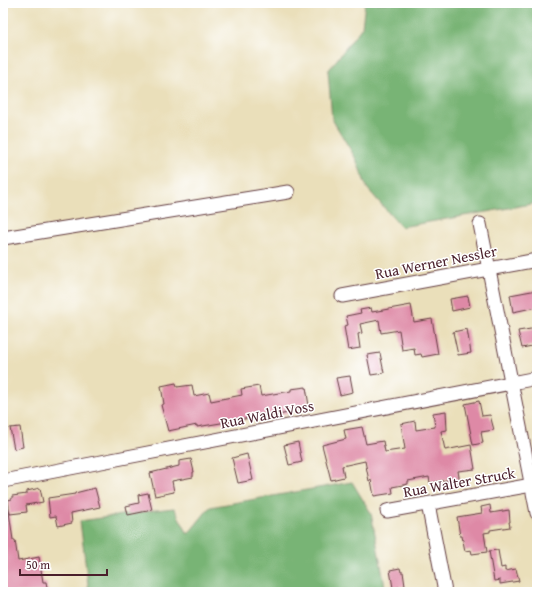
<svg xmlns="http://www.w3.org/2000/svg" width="540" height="595" font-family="'Gentium Book Plus',serif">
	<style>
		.forest { fill: #78b474; stroke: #616a50 }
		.building { fill: #de89a6 }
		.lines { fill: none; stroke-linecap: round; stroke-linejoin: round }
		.minor-casing { stroke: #623c40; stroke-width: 15 }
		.minor { stroke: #fff; stroke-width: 13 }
		.labels { text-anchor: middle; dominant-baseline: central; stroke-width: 3; stroke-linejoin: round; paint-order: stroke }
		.street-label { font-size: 15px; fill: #4a1f2b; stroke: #fff }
	</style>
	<rect width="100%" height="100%" fill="#fff"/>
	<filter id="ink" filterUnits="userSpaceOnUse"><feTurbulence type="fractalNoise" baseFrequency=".025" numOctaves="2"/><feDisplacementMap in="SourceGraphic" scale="8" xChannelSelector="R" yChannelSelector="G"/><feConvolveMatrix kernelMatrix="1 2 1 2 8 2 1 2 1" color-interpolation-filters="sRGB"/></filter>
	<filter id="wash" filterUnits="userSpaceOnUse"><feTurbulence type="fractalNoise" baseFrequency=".012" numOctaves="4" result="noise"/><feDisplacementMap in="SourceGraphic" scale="16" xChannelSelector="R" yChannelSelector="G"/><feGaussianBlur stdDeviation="0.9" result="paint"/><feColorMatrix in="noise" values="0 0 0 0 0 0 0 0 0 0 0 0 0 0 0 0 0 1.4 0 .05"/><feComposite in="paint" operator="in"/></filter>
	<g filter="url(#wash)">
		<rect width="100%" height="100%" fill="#eadfba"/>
		<g class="forest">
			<path d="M365,3H537V203L401,227L367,188L356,159L332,119L328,71L362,27Z"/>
			<path d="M352,482L371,513L386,592H89L80,521C111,517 143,511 174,508L188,534L210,507Z"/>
		</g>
		<g id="blocks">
			<g class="building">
				<path d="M537,290V307L513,312L510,295Z"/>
				<path d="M468,296L470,307L452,311L450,299Z"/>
				<path d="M411,305L414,322L432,319L438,354L422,357L421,354L415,355L414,348L402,350L399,330L381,333L379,320L360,324L362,333L358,334L360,348L348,350L344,326L348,325L346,316L361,313L360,310L371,308L372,312Z"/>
				<path d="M537,328V345L522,348L518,331Z"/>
				<path d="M467,329L471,353L458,355L453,332Z"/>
				<path d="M380,353L384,373L371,375L367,355Z"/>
				<path d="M350,376L353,392L340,395L336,378Z"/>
				<path d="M176,383L177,387L192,385L194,396L209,393L211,401L242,395L241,389L259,386L261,396L291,391V389L306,387L309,406L291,409L292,412L274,416V414L197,427V425L168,431L161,405L164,404L161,386Z"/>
				<path d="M479,401L482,416L490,415L494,430L481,432L483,443L473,445L465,404Z"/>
				<path d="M446,411L447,430L441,431L445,450L471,445L475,469L458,471L460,483L447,485V480L430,483L429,477L408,481V484L392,487L393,493L374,496L371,480L369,481L365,461L342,466L344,477L331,480L322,445L346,439L344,430L362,427L366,444L383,441L385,452L405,449L401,424L415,421L416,430L435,427L433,413Z"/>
				<path d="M20,427L23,447L14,449L10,428Z"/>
				<path d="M298,442L302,462L289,465L284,445Z"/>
				<path d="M247,454L253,480L238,483L232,458Z"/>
				<path d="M191,459L194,472H193V477L172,481L174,492L155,496L150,473L179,466V461Z"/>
				<path d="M40,488L43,502L26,505L27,512L10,514L8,500L12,499V496L27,494V491Z"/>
				<path d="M95,488L100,507L71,513L72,523L58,526L56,516L50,517L48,498L75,494V493Z"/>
				<path d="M148,493L152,510L128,515L126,506L139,503L138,495Z"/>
				<path d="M490,505L491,513L509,510L510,522H509L510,527L490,530V532L484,533L487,552L472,554L471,550L465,551L462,536H460L457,517L482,513L481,507Z"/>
				<path d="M3,512H9L13,540H15L18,561L39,557L43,582H46L48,592H3Z"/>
				<path d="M498,550L501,568L505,567V571L516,569L519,581L500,584V580L494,581L489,551Z"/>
				<path d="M400,568L401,572H403L405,586L393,588L390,570Z"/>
			</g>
		</g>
	</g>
	<g filter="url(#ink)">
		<use href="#blocks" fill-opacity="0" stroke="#623c40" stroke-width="1"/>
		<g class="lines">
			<g class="minor-casing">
				<g id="minor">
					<path d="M480,224L537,513"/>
					<path d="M3,238L288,192"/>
					<path d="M342,296L537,260"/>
					<path d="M3,481L537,378"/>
					<path d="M428,504L445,592"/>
					<path d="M387,511L537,484"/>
				</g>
			</g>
			<use href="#minor" class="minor"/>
		</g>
	</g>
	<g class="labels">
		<g class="street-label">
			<text transform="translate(436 262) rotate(-11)">Rua Werner Nessler</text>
			<text transform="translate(267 414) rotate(-11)">Rua Waldi Voss</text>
			<text transform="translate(459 482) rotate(-10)">Rua Walter Struck</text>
		</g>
	</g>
	<rect width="540" height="595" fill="none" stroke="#fff" stroke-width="16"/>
	<path d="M20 569v6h87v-6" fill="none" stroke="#4a1f2b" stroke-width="2"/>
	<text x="26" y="569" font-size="12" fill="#4a1f2b" stroke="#ffffff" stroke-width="3" paint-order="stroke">50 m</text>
</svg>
